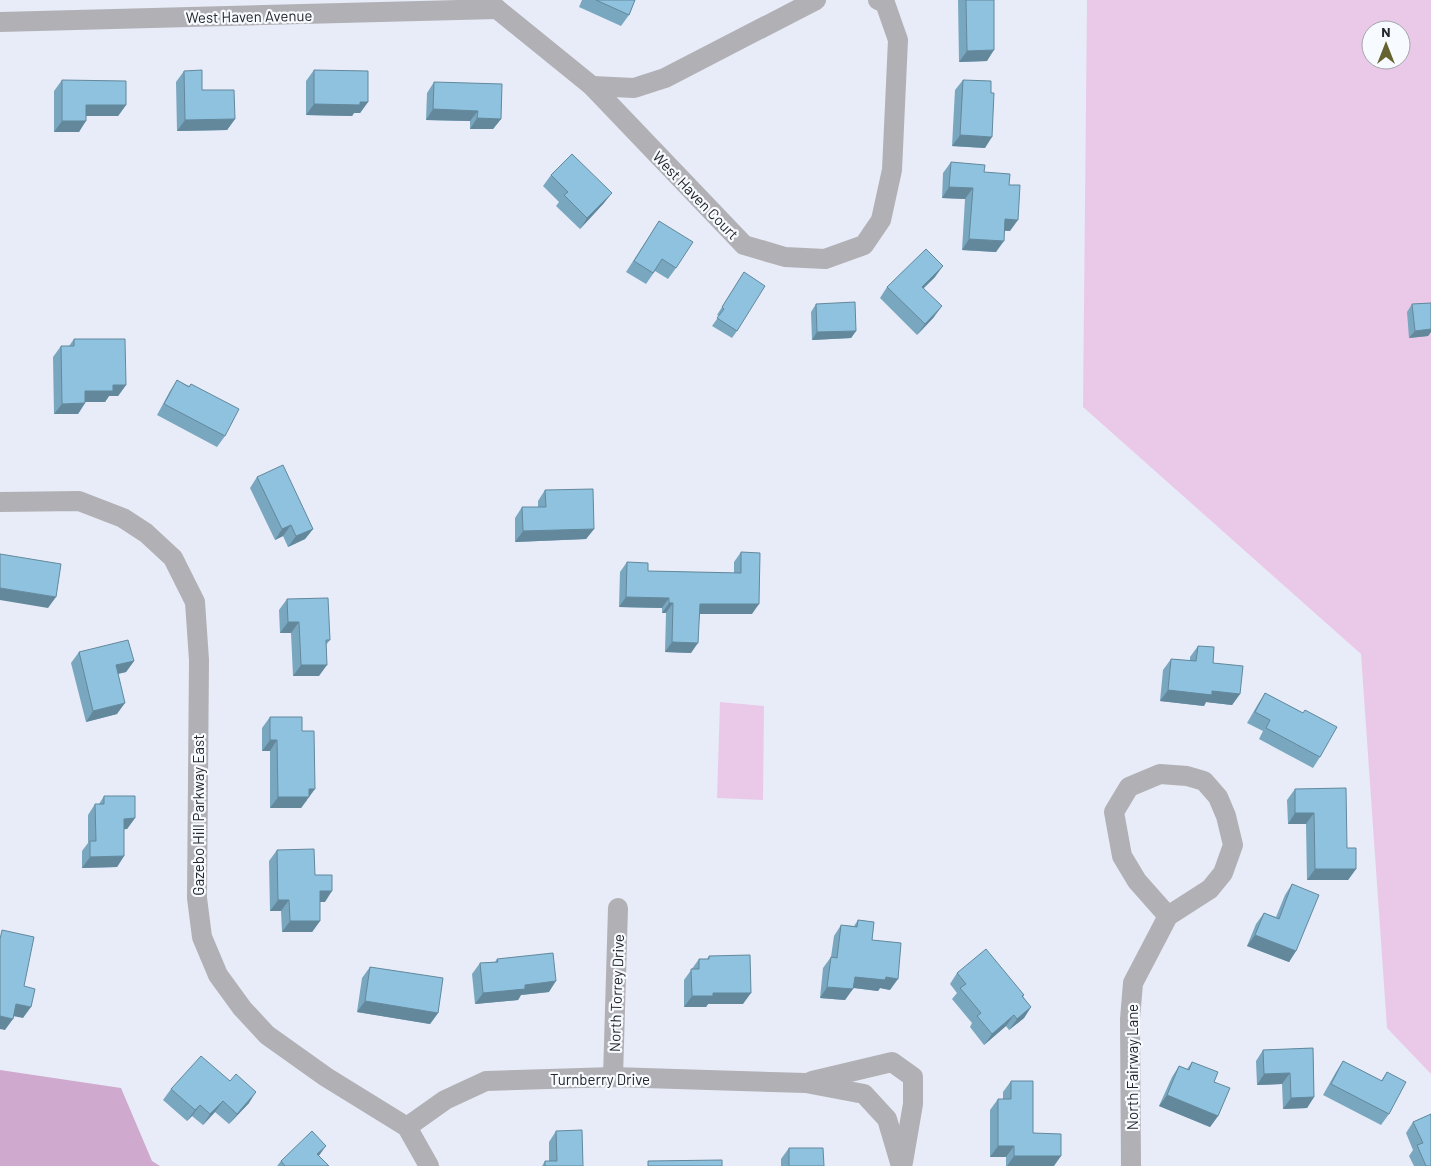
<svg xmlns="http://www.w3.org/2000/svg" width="1431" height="1166" font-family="Barlow,sans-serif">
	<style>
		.green { fill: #eac9e8; fill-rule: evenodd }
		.forest { fill: #d0a9ce }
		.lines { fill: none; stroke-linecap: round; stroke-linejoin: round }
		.minor { stroke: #b1b0b5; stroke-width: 20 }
		.wall { fill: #7aa7c0 }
		.shaded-wall { fill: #63889c }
		.building { fill: #8ec2df; stroke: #63889c }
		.labels { text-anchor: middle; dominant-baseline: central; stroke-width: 4.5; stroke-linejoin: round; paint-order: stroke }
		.street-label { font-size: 15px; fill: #25272b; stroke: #f7fafe }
	</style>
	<rect width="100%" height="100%" fill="#e7ecf8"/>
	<g class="green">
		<path d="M1087,0H1431V1074L1387,1028L1361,654L1083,407ZM1371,30H1401V60H1371Z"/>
		<path d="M720,702L764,706L763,800L717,798Z"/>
	</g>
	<path class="forest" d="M0,1070L121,1088L152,1161L160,1166H0Z"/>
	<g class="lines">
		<g class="minor">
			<path d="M816,0L665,78L634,88L592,86L744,245L785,257L825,259L864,245L881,220L892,170L898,40L885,3L878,0"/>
			<path d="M497,9L592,86"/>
			<path d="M0,22L497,9"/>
			<path d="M0,502L79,501L123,518L146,533L173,558L195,602L199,660L197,898L202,937L218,975L242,1008L267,1035L326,1077L407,1127L429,1166"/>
			<path d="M613,1077L618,908"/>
			<path d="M812,1081L892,1062L913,1077V1104L903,1162"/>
			<path d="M407,1127L445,1100L486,1081L613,1077L806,1083L864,1094L887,1119L901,1166"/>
			<path d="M1131,1166L1130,1019L1133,983L1168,916L1210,889L1223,873L1233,845L1226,816L1218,797L1204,781L1187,776L1160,774L1129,787L1114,812L1122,856L1137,881L1168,916"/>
		</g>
	</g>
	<g class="wall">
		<path d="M582,0H635L629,15L621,26L579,7Z"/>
		<path d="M958,0H994L987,61L959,62Z"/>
		<path d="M314,70L368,102L360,113H354L352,116L306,115V81Z"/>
		<path d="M184,71L202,90L235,119L227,130L177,131L176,82Z"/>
		<path d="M62,80L126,105L118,116H86L79,132H54V91Z"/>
		<path d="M963,80L991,93L985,148L952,146L955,90Z"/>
		<path d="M434,82L501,119L493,129H470V121L426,120L427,93Z"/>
		<path d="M951,162L984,172L1009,185L1010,231H1005L996,252L962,250L965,199L942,198L943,173Z"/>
		<path d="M551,175L604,203L580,229L556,206L559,202L543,186Z"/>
		<path d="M659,221L676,268L668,279L655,271L646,284L626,272Z"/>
		<path d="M744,272L737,331L732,338L712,326L719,316L717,315Z"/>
		<path d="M935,277L924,288L934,317L917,335L880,298L887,287Z"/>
		<path d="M1431,303V332L1428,336L1409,338L1407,312L1412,304Z"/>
		<path d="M816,304L856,331L851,338L812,340L811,312Z"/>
		<path d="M74,339L126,385L118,396H109L105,402H85V403L78,414H54L53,357L61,346H69Z"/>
		<path d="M177,380L189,386L191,384L225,436L217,447L157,415L170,391Z"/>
		<path d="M257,477L313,529L305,539L288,547L283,536L275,540L250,488Z"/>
		<path d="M545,490L594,529L586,539L515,542V518L522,507H538V501Z"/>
		<path d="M741,552L752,614H700L691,653L665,652L666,613H662V608L619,607L620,572L627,562L648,571L734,573V562Z"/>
		<path d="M287,599L330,640L326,645L319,676H293L291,633H280L279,610Z"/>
		<path d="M1198,646L1240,694L1232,705L1206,702L1204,706L1160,701L1163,670L1171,659L1190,661V657Z"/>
		<path d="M79,652L134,661L126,672L118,674L117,714L86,722L71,663Z"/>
		<path d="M1265,693L1303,713L1305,710L1320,757L1313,768L1259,739L1263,731L1247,723L1258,704Z"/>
		<path d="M270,717L302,731L307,800L301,808H270V751H262V728Z"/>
		<path d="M1295,789L1347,848L1356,869L1348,880H1307L1306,824H1288L1287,800Z"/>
		<path d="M104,796L135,818L127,829H124V856L117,867L82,868V851L88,843V815L95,804H99Z"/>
		<path d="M277,850L315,875L325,902H320V921L312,932H282L281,911H270L269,861Z"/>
		<path d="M1292,884L1296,951L1289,962L1247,946L1256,924L1264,913L1276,917L1285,895Z"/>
		<path d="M858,920L872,940L890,990L880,988L878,991L853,988L845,1000L820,998L823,968L831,957L834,936L841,925L854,926Z"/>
		<path d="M709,956L743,1004H708L706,1007H684V980L699,959H707Z"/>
		<path d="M497,959L549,992L521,995L518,1000L475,1004L472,974L480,963L495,962Z"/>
		<path d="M370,967L438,1013L430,1024L357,1012L362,978Z"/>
		<path d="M957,973L1024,995L1023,997L1031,1007L1024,1018L1009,1030L1006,1026L984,1045L970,1027L972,1023L952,999L957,993L950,984Z"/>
		<path d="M1313,1048L1314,1097L1307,1108L1283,1109L1282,1084L1257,1085L1256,1061L1263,1050Z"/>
		<path d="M1343,1061L1381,1081L1387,1072L1389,1114L1381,1125L1323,1095L1336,1072Z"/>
		<path d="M1192,1062L1214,1082L1218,1116L1210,1127L1159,1106L1172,1077L1179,1066L1187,1069Z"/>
		<path d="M1011,1081L1033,1133L1054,1166H1006V1157H990V1110L998,1099H1003V1092Z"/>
		<path d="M171,1089L249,1103L229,1124L215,1112L203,1125L192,1116L187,1121L163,1100Z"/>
		<path d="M1431,1114V1166H1414L1409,1156L1413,1150L1406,1133L1413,1122Z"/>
		<path d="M556,1131L583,1166H542L545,1161H549V1142Z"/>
		<path d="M789,1148L824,1166H781V1159Z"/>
		<path d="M319,1156L329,1166H277L281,1161Z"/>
	</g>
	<g class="shaded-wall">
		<path d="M994,50L987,61L959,62L967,51Z"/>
		<path d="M360,102H368L360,113H354L352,116L306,115L314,104Z"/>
		<path d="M86,105H126L118,116H79Z"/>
		<path d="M433,109L478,111L470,121L426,120Z"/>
		<path d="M477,118L501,119L493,129H470Z"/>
		<path d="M235,119L227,130L177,131L185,120Z"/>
		<path d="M62,121H86L79,132H54Z"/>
		<path d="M960,135L992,137L985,148L952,146Z"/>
		<path d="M949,187L973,188L965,199L942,198Z"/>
		<path d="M612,193L604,203L580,229L587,218Z"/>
		<path d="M1005,219L1018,220L1010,231L998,230Z"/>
		<path d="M969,239L1004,241L996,252L962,250Z"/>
		<path d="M943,266L935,277L914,297L922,287Z"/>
		<path d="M942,306L934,317L917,335L925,324Z"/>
		<path d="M1431,329V332L1428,336L1409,338L1415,331Z"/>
		<path d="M856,331L851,338L812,340L817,332Z"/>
		<path d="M113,385H126L118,396H109L105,402H77L85,391Z"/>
		<path d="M85,403L78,414H54L62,404Z"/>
		<path d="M291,525L283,536L275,540L282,529Z"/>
		<path d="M313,529L305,539L288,547L296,536Z"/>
		<path d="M594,529L586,539L515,542L523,531Z"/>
		<path d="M0,588L56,597L48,608L0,600Z"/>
		<path d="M626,597L669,598L662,608L619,607Z"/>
		<path d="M669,603H673L666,613H662Z"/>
		<path d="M700,604H759L752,614H693Z"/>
		<path d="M288,622H299L291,633H280Z"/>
		<path d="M672,642L698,643L691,653L665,652Z"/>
		<path d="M134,661L126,672L108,676L116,665Z"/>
		<path d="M301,665H327L319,676H293Z"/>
		<path d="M1168,690L1212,691L1240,694L1232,705L1206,702L1204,706L1160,701Z"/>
		<path d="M125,703L117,714L86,722L93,711Z"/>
		<path d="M270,740H277L270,751H262Z"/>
		<path d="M309,789H315L301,808H270L278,797Z"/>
		<path d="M1295,813H1314L1306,824H1288Z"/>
		<path d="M135,818L127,829L117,830L124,819Z"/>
		<path d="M124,856L117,867L82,868L90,857Z"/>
		<path d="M1315,869H1356L1348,880H1307Z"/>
		<path d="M320,891H332L325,902H312Z"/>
		<path d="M278,900H289L281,911H270Z"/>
		<path d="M290,921H320L312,932H282Z"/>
		<path d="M1255,935L1296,951L1289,962L1247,946Z"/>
		<path d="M855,977H886L898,979L890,990L880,988L878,991L847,987Z"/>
		<path d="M556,981L549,992L521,995L518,1000L475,1004L483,993L525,985Z"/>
		<path d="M827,987L853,989L845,1000L820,998Z"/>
		<path d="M713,993H751L743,1004H708L706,1007H684L692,996Z"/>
		<path d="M365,1001L438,1013L430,1024L357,1012Z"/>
		<path d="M16,1004L31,1007L23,1018L8,1015Z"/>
		<path d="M1031,1007L1024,1018L1009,1030L1017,1019Z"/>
		<path d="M1014,1015L1006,1026L984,1045L992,1034Z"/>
		<path d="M0,1016L13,1019L5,1030L0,1029Z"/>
		<path d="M1290,1073L1282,1084L1257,1085L1264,1074Z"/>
		<path d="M256,1092L249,1103L229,1124L237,1114Z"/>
		<path d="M1167,1095L1218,1116L1210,1127L1159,1106Z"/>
		<path d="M1314,1097L1307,1108L1283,1109L1291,1098Z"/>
		<path d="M223,1101L215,1112L203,1125L210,1114Z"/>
		<path d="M200,1105L192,1116L187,1121L195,1110Z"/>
		<path d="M326,1146L318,1157L317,1154Z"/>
		<path d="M998,1146H1014L1006,1157H990Z"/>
		<path d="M1014,1156H1061L1054,1166H1007Z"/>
	</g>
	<g class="building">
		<path d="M596,0H635L629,15Z"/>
		<path d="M966,0H994V50L967,51Z"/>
		<path d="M202,70V90H234L235,119L185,120L184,71Z"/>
		<path d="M314,70L368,71V102H360V105L314,104Z"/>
		<path d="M62,80L126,81V105H86V121H62Z"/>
		<path d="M963,80L991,81V93H994L992,137L960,135Z"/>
		<path d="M434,82L502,84L501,119L477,118L478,111L433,109Z"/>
		<path d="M572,154L612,193L587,218L564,195L568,192L551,175Z"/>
		<path d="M951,162L985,165L984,172L1010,174L1009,185H1020L1018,220L1005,219L1004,241L969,239L973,188L949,187Z"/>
		<path d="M659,221L693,242L676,268L662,259L653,273L634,261Z"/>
		<path d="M926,249L943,266L922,287L942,306L925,324L887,287Z"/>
		<path d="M744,272L765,286L737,331L717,318L724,309L722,307Z"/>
		<path d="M855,302L856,331L817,332L816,304Z"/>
		<path d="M1431,303V329L1415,331L1412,304Z"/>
		<path d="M74,339H125L126,385H113V391H85V403L62,404L61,346H74Z"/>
		<path d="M177,380L189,387L191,384L239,409L225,436L164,404Z"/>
		<path d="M283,465L313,529L296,536L291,525L282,529L257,477Z"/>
		<path d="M593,489L594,529L523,531L522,507H546L545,490Z"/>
		<path d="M741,552L760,553L759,604H700L698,643L672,642L673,603H669V598L626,597L627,562L648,563V571L741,573Z"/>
		<path d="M0,554L61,564L56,597L0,588Z"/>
		<path d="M328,598L330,640H326L327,665H301L299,622H288L287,599Z"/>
		<path d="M128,640L134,661L116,665L125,703L93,711L79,652Z"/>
		<path d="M1198,646L1214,647L1213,663L1243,666L1240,694L1212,691V695L1168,690L1171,659L1196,661Z"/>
		<path d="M1265,693L1303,713L1305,710L1337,727L1320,757L1266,728L1270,720L1255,712Z"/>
		<path d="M270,717H302V731H314L315,789H309V797H278L277,740H270Z"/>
		<path d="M1346,788L1347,848H1356V869H1315L1314,813H1295V789Z"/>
		<path d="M104,796H135V818L124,819V856L90,857V841H96L95,804H104Z"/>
		<path d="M314,849L315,875H332V891H320V921H290L289,900H278L277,850Z"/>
		<path d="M1292,884L1319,895L1296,951L1255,935L1264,913L1279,919Z"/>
		<path d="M858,920L874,922L872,940L901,943L898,979L886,977L885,980L855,977L853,989L827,987L831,957L837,958L841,925L857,927Z"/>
		<path d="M2,930L34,937L24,986L35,989L31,1007L16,1004L13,1019L0,1016V939Z"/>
		<path d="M986,949L1024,995L1022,996L1031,1007L1017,1019L1014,1015L992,1034L977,1016L981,1013L960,988L966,984L957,973Z"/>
		<path d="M553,953L556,981L525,985V989L483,993L480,963L498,962L497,959Z"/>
		<path d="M750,955L751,993H713V996H692L691,969H699V959H709V956Z"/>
		<path d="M370,967L443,978L438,1013L365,1001Z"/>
		<path d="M1313,1048L1314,1097L1291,1098L1290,1073L1264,1074L1263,1050Z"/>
		<path d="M201,1056L230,1081L236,1074L256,1092L237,1114L223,1101L210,1114L200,1105L195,1110L171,1089Z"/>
		<path d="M1343,1061L1382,1081L1387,1072L1406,1082L1389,1114L1331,1084Z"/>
		<path d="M1192,1062L1218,1072L1214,1082L1230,1088L1218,1116L1167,1095L1179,1066L1189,1070Z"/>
		<path d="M1011,1081H1033V1133L1061,1134V1156H1014V1146H998V1099H1011Z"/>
		<path d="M1431,1114V1166H1426L1417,1145L1423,1143L1413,1122Z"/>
		<path d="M582,1130L583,1166H545V1161H557L556,1131Z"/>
		<path d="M312,1131L326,1146L317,1154L329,1166H285L281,1161Z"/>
		<path d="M789,1148H823L824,1166H789Z"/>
		<path d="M722,1160V1166H648V1161Z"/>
	</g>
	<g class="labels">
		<g class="street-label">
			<text transform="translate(249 16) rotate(-1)">West Haven Avenue</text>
			<text transform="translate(696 195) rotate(46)">West Haven Court</text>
			<text transform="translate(198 815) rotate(-90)">Gazebo Hill Parkway East</text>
			<text transform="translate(616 993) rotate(-88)">North Torrey Drive</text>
			<text transform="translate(1132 1067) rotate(-90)">North Fairway Lane</text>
			<text x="600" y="1079">Turnberry Drive</text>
		</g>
	</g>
	<g transform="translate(1386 45)"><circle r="24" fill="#f7fafe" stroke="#a3a6aa"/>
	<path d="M0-4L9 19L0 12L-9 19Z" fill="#656330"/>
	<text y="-8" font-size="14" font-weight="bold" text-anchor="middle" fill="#25272b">N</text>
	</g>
</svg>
